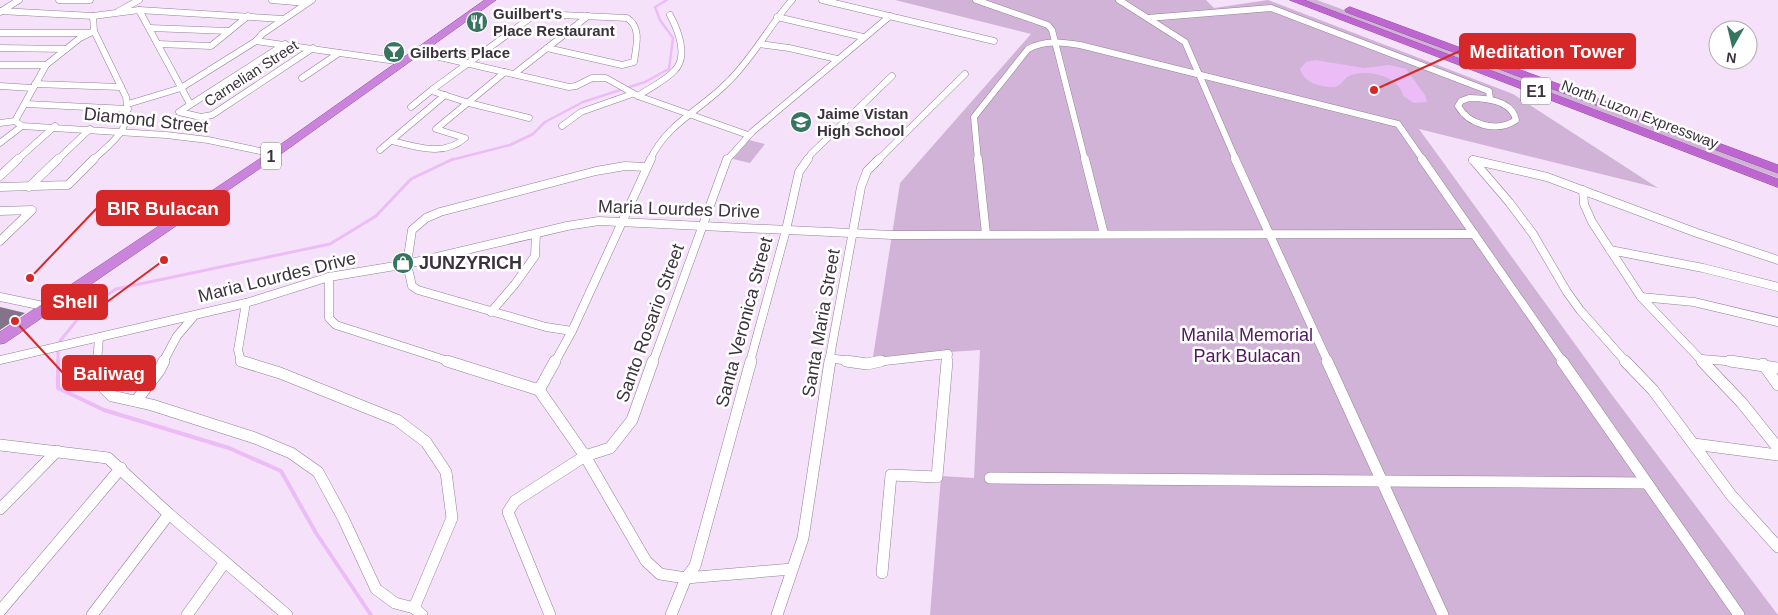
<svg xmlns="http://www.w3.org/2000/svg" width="1778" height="615" font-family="Arial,sans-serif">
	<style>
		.green { fill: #d1b3d8 }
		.water { fill: #ecbcf7 }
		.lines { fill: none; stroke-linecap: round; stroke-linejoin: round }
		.stream-far2 { stroke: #ecbcf7; stroke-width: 2.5 }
		.stream-far1 { stroke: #ecbcf7; stroke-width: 3 }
		.stream { stroke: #ecbcf7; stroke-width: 4 }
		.building { fill: #857489 }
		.minor-far2-casing { stroke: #928096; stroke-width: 7 }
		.minor-far1-casing { stroke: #928096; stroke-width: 9 }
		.minor-casing { stroke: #928096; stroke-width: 12 }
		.trunk-casing { stroke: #90549e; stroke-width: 1 }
		.motorway-casing { stroke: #90549e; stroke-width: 1 }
		.minor-far2 { stroke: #fff; stroke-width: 6 }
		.minor-far1 { stroke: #fff; stroke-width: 8 }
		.minor { stroke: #fff; stroke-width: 11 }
		.trunk { fill: #cb84db; fill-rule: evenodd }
		.motorway { fill: #be65d2; fill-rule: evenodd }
		.labels { text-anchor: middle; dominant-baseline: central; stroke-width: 5; stroke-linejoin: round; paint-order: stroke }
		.far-poi-label { font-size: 15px; font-weight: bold; fill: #3b333c; stroke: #fff; text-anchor: start }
		.far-street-label { font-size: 15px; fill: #3b333c; stroke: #fff }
		.shield { fill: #fff; stroke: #767076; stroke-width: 1 }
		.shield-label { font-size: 16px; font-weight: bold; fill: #3b333c }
		.street-label { font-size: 18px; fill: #3b333c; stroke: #fff }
		.poi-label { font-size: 18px; font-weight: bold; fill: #3b333c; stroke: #fff; text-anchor: start }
		.park-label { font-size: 18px; fill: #51185d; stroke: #fff }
		.leader { fill: none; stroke: #d62828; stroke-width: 2 }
		.callout-dot { fill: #d62828; stroke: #fff; stroke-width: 2 }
		.callout { fill: #d62828; stroke: #d62828; stroke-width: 2 }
		.callout-label { font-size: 19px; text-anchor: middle; font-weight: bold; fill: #fff }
	</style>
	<rect width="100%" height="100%" fill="#f5e2fa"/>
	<g class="green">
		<path d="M895,0H1206L1214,8L1268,0L1513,94L1658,188L1419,129L1609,391L1778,615H930L941,476L974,478L980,350L873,357L900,183L1031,34Z"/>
		<path d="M1300,0H1317L1778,171V178Z"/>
		<path d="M749,140L765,144L750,163L733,159Z"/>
	</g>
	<path class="water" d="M1315,60L1364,68L1389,65L1406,69L1425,95L1427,102L1414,103L1403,96C1400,76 1368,69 1351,75C1345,77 1342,84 1336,87C1322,88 1304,83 1300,69L1306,62Z"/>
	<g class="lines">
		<path class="stream-far2" d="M451,160L510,145L533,134L545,122L583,102L645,82L669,69L673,38L660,20L655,7L667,0"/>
		<g class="stream-far1">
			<path d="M60,341L85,310L116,289L330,244L376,216L411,179L453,159"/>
			<path d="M58,351V362"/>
		</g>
		<path class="stream" d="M58,361V388L104,410L229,448L281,471L316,533L371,615"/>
	</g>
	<path class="building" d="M0,307L25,313L0,330Z"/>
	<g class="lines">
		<g class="minor-far2-casing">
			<g id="minor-far2">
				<path d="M59,0H90"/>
				<path d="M272,0L306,3"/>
				<path d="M822,0L994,41"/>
				<path d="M976,0L1048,25L1052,30L1085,160"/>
				<path d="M1119,0L1185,42L1236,160"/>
				<path d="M139,10L190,104"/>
				<path d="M0,11L93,16L139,10L283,19"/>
				<path d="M119,11L139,0"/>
				<path d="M0,12L19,0"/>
				<path d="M777,17L863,37"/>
				<path d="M1148,18L1271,8L1489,91L1490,99"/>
				<path d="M150,28L229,31"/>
				<path d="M0,33H87"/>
				<path d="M256,41L403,62"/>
				<path d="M158,44L211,46L248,16"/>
				<path d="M285,44L179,112L201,117L212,115L313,48"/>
				<path d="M759,44L789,48L837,59"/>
				<path d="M0,48L66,49"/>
				<path d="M418,52L569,87L576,86L592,78H606L638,96L748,135"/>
				<path d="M0,65H46"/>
				<path d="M514,74L588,16"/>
				<path d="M302,78L339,53"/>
				<path d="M35,84L121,87"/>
				<path d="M0,86L32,88"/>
				<path d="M638,96C649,88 665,81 674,71C689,57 678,30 670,15"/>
				<path d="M1469,98C1486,98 1512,100 1516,120C1497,133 1469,125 1458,106L1461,101Z"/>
				<path d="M26,104L128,109"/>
				<path d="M128,104L181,88L256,41L262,34L312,0"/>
				<path d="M411,107L433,89"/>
				<path d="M529,118L469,103L435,92L433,89L530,18L539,14L627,18C642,27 636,47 634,62L622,65L547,48"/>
				<path d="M15,121L22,126L166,135L208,140L274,154"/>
				<path d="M15,121L46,65L80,38L94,31"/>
				<path d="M0,123L15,121"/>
				<path d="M562,126L581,112L632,94"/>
				<path d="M392,141C417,147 444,157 465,138L436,129L505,72"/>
				<path d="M0,143L22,126"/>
				<path d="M380,150L445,95"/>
				<path d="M17,160L55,126"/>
				<path d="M57,160L90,129"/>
				<path d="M93,160C115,139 132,131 126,97L94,31L93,16"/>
				<path d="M650,160C667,123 701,110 728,82C753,58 769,26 792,0"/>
				<path d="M727,160L752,132L890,16"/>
				<path d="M807,160L811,154L892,76"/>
				<path d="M878,160L965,74"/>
				<path d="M978,160L974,117L1028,49C1045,40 1062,42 1080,45L1398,124L1423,160"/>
				<path d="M1473,160H1475"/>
			</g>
		</g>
		<g class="minor-far1-casing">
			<g id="minor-far1">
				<path d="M978,159L986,234"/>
				<path d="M1085,159L1104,234"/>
				<path d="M1235,159L1328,362"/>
				<path d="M1422,159L1563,362"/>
				<path d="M1473,160L1509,202L1533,234L1567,292L1580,310L1626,362"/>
				<path d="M1473,160L1547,177L1697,233L1778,260"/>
				<path d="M0,176L18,159"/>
				<path d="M0,187L68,185L94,159"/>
				<path d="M29,187L58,159"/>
				<path d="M1583,190L1584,204L1592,222L1641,297L1703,362"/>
				<path d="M0,211L32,210L0,241"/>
				<path d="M1610,250L1703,268L1778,287"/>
				<path d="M329,277V318L336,325L451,362"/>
				<path d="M0,297L48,307"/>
				<path d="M1641,297L1694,302L1778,322"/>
				<path d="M491,312L515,284L535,256L536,234"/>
				<path d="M572,331L546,327L418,290L412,286L407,264L412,230L426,218L440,212L596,171L625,166L646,167"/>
				<path d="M830,358L854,362"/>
				<path d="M1702,359L1738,362"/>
				<path d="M0,360L246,303L329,277L407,264L567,226L599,221L892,235L1474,234"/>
				<path d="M97,362L99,338"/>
				<path d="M163,362L177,336L195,315"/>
				<path d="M244,362L241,361L238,350L246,303"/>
				<path d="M555,362L572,331L651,159"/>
				<path d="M653,362L727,159"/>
				<path d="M750,362L786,230L799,172L808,159"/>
				<path d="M829,362L861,187L867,171L879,159"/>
				<path d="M876,362L948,354L947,362"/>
			</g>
		</g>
		<g class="minor-casing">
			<g id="minor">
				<path d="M97,361L103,387L112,396L152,405L255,438L291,453L318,472L343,518L376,589L395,603L414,608L422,615"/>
				<path d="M241,361L280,373L397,420L426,442L446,472L452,518L414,608"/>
				<path d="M447,361L539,390L585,456L646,561L660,574L686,578L792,569"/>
				<path d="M846,361L867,364L881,361"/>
				<path d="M1327,361L1443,615"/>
				<path d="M1562,361L1739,615"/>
				<path d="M1625,361L1653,390L1731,495L1778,547"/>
				<path d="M1702,361L1742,403L1778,448"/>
				<path d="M1730,361L1778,368"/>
				<path d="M1763,364L1778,385"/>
				<path d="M539,390L555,361"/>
				<path d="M136,401L159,371L164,361"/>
				<path d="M1694,444L1778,455"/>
				<path d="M0,445L108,458L169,514L287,615"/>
				<path d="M990,478L1647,483"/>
				<path d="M0,509L57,451"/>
				<path d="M882,573L891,475L937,477L947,361"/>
				<path d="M0,611L121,468"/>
				<path d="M92,615L169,514"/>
				<path d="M187,615L225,562"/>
				<path d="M550,615L508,512L515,501L585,456L610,448L632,420L653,361"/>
				<path d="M671,615L686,578L695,566L751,361"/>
				<path d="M777,615L803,538L830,361"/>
			</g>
		</g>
		<g class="trunk-casing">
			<path id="trunk" d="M485,0H496L278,156L5,343L0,344V332L270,152Z"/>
		</g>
		<g class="motorway-casing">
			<g id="motorway">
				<path d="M1290,0H1304L1778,179V187Z"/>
				<path d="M1350,7L1778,165V173L1346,12L1345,10Z"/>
			</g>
		</g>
		<use href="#minor-far2" class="minor-far2"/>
		<use href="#minor-far1" class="minor-far1"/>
		<use href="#minor" class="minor"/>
		<use href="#trunk" class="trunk"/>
		<use href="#motorway" class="motorway"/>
	</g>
	<defs>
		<g id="restaurant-disc" transform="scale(1.125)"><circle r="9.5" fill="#377561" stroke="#fff"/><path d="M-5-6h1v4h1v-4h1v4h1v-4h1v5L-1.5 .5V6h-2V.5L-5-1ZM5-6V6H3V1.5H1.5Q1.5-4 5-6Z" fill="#fff"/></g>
		<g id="bar-disc" transform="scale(1.125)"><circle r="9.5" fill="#377561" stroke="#fff"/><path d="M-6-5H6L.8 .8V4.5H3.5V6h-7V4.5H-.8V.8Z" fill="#fff"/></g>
		<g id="school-disc" transform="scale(1.125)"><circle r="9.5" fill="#377561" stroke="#fff"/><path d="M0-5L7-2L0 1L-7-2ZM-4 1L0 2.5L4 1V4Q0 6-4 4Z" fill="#fff"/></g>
		<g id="shop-disc" transform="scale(1.125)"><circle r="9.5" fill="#377561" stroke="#fff"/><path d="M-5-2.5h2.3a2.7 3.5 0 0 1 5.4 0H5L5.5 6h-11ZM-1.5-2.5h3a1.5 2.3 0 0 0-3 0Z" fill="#fff"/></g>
	</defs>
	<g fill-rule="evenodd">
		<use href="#restaurant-disc" x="477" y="22"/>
		<use href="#bar-disc" x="394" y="52"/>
		<use href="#school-disc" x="801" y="122"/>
		<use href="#shop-disc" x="403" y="263"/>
	</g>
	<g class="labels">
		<g class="far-poi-label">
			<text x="493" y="13">Guilbert's<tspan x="493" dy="17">Place Restaurant</tspan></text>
			<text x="410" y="52">Gilberts Place</text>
			<text x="817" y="113">Jaime Vistan<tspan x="817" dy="17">High School</tspan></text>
		</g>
		<g class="far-street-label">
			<text transform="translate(251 73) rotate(-33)">Carnelian Street</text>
			<text transform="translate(1640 114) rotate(21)">North Luzon Expressway</text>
		</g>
		<g class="shield">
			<rect x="1521" y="77.5" width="30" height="27" rx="4"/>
			<rect x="261" y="142.5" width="20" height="27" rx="4"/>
		</g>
		<g class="shield-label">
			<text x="1536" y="91">E1</text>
			<text x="271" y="156">1</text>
		</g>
		<g class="street-label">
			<text transform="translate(146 120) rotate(6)">Diamond Street</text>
			<text transform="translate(679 209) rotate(2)">Maria Lourdes Drive</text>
			<text transform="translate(277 277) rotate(-14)">Maria Lourdes Drive</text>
			<text transform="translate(744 322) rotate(-75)">Santa Veronica Street</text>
			<text transform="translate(650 323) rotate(-70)">Santo Rosario Street</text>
			<text transform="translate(821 323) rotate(-80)">Santa Maria Street</text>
		</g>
		<g class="poi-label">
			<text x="419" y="263">JUNZYRICH</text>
		</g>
		<g class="park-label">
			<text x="1247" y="335">Manila Memorial<tspan x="1247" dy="21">Park Bulacan</tspan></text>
		</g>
	</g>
	<path class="leader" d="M1374 90L1460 51M30 278L97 208M164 260L107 302M15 321L63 373"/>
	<g class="callout-dot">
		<circle cx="1374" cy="90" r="5"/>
		<circle cx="30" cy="278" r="5"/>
		<circle cx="164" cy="260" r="5"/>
		<circle cx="15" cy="321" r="5"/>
	</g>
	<g class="callout">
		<rect x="1460" y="34" width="175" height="34" rx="5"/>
		<rect x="97" y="191" width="132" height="34" rx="5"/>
		<rect x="42" y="285" width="65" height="34" rx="5"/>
		<rect x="63" y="356" width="92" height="34" rx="5"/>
	</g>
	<g class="callout-label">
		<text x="1547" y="58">Meditation Tower</text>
		<text x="163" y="215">BIR Bulacan</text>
		<text x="75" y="308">Shell</text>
		<text x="109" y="380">Baliwag</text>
	</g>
	<g transform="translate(1733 45) rotate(188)"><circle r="24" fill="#ffffff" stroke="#b1adb1"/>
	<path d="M0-4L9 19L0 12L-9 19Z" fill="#377561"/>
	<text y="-8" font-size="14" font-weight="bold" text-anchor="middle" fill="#3b333c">N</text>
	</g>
</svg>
